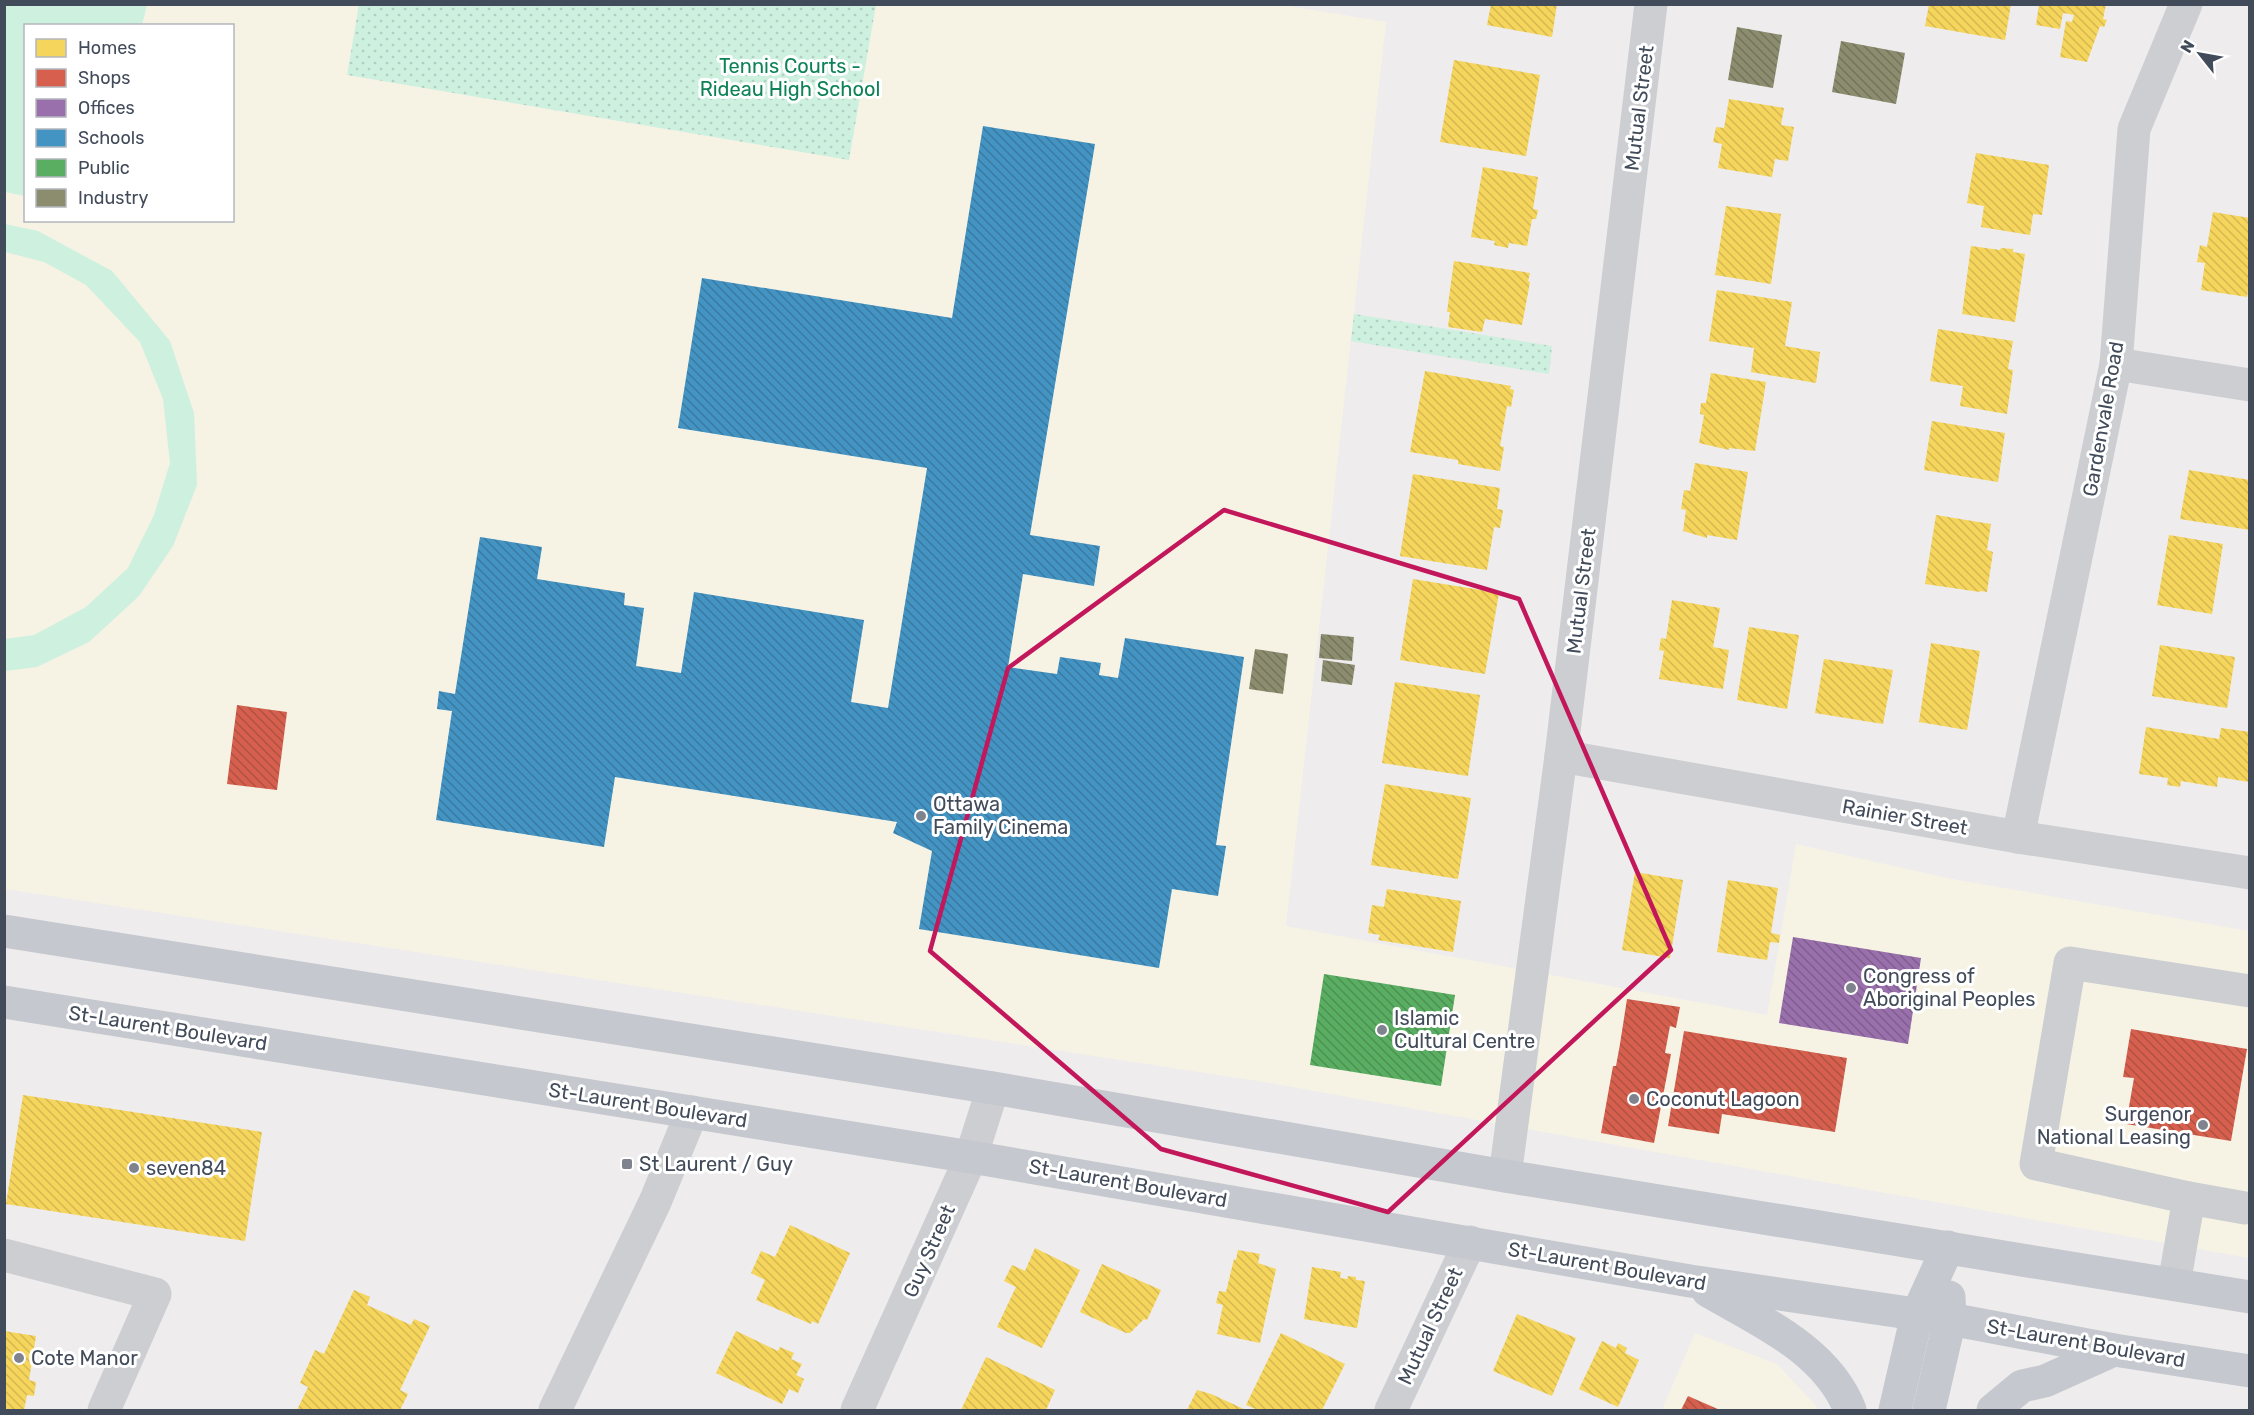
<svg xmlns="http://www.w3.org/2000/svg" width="2254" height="1415" font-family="Rubik,sans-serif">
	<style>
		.commercial { fill: #f6f3e5; fill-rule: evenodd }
		.grass { fill: url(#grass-dots) }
		.garden { fill: #cdf0df }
		.homes { fill: url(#homes-back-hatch) }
		.shops { fill: url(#shops-back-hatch) }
		.offices { fill: url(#offices-back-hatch) }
		.schools { fill: url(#schools-back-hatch) }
		.public { fill: url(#public-back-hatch) }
		.industry { fill: url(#industry-back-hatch) }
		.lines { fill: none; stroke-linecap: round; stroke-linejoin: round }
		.minor { stroke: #ccced2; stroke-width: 33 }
		.major { stroke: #c5c8ce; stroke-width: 33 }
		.marked { fill: none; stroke: #c2185b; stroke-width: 4.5; stroke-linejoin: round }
		.poi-dot { fill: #7e838d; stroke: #fff; stroke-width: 2 }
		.labels { text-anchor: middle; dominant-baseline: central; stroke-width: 6; stroke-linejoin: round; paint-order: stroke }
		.park-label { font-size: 20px; fill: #0d8258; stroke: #fff }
		.street-label { font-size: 20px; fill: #424b5a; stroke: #fff }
		.poi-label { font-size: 20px; fill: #424b5a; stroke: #fff; text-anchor: start }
	</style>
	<defs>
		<pattern id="grass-dots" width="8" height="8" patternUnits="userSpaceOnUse" patternTransform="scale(1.5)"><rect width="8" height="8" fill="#cdf0df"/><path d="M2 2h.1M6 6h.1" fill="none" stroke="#b1cfc2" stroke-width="1.8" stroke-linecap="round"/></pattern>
		<pattern id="homes-back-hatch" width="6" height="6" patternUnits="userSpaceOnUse" patternTransform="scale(1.5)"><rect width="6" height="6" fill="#f6d55c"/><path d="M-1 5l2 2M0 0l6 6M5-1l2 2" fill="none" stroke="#d4b852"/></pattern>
		<pattern id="shops-back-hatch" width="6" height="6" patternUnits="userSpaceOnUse" patternTransform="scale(1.5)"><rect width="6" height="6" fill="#d6604d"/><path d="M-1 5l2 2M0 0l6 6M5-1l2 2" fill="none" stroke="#af5143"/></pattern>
		<pattern id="offices-back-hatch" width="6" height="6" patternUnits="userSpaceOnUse" patternTransform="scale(1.5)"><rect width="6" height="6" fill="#9970ab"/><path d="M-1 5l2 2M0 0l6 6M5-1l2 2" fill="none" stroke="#7e5e8e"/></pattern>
		<pattern id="schools-back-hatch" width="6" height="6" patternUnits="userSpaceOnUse" patternTransform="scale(1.5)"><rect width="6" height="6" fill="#4393c3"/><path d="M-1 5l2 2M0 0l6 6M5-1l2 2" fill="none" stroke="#3a7aa1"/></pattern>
		<pattern id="public-back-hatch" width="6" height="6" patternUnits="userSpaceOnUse" patternTransform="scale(1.5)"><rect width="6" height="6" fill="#5aae61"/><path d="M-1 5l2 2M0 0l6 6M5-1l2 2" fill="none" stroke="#4c9053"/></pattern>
		<pattern id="industry-back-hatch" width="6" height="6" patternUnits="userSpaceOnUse" patternTransform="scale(1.5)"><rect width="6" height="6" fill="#8c8c6e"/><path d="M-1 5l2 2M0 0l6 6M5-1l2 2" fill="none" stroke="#74745d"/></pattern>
	</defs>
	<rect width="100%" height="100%" fill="#eeecec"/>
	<g class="commercial">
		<path d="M1277,4L1386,22L1286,926L1767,1015L1796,844L1947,878L2249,931V1258L1270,1083L5,889L4,5ZM26,26H232V220H26Z"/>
		<path d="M1695,1333L1777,1364L1817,1407L1818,1410H1662Z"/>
	</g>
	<g class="grass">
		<path d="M359,5V4L876,5L849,160L347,75Z"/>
		<path d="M1354,314L1552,346L1549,374L1351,341Z"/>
	</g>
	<g class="garden">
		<path d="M5,4L147,5L142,25L26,26L25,196L5,192Z"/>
		<path d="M5,224L38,231L112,271L170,341L194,413L197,485L173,546L139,596L89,642L37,667L5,671V639L34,635L86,607L128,568L154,515L170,463L163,399L140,342L86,285L44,262L5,252Z"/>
	</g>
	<g class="homes">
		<path d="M1491,4H1557L1552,37L1487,25Z"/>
		<path d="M1929,4H2011L2005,40L1925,26Z"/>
		<path d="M2039,4H2106L2103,19L2107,20L2104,27L2100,26L2087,62L2060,57L2066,21L2072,22L2074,15L2063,13L2060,29L2036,25Z"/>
		<path d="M1454,60L1540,75L1526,156L1440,142Z"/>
		<path d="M1729,99L1784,108L1781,125L1794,127L1788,161L1775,159L1772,177L1718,168L1722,144L1713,142L1716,127L1724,128Z"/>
		<path d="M1976,153L2049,165L2042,215L2033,214L2030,235L1981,227L1984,206L1967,203Z"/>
		<path d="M1483,167L1538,177L1533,209L1538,210L1536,219H1532L1527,246L1509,243L1508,248L1494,245L1495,241L1471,237Z"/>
		<path d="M1726,206L1781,214L1771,284L1715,275Z"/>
		<path d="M2213,212L2250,218V281L2247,297L2201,290L2205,263L2197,262L2200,245L2207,247Z"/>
		<path d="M1971,246L2000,250L2001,248L2013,249V252L2025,254L2015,322L1962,314Z"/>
		<path d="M1454,261L1530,273L1528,281L1530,282L1522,325L1485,319L1482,332L1448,327L1450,312H1447Z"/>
		<path d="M1717,290L1792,302L1785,346L1820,352L1816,383L1751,372L1754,348L1709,341Z"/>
		<path d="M1938,329L2013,341L2008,369L2013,370L2007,414L1960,406L1963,386L1930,381Z"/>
		<path d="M1425,371L1511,386L1510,389L1514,390L1511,407L1507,406L1500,446L1504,447L1500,471L1458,464V460L1410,452Z"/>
		<path d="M1711,373L1766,382L1755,451L1729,448V450L1699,443L1704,415L1700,414L1701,403H1706Z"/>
		<path d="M1932,421L2005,433L1998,482L1924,470Z"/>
		<path d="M1695,463L1748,472L1737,540L1707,535V538L1683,531L1686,510L1681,509L1684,490L1690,491Z"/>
		<path d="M2189,470L2250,480V530L2180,519Z"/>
		<path d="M1413,474L1500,488L1497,509L1503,510L1500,528L1494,527L1487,570L1400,556Z"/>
		<path d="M1936,515L1991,524L1987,550L1993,552L1987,592L1980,591V592L1925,584Z"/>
		<path d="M2169,535L2223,544L2212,614L2157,605Z"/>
		<path d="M1413,579L1499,593L1485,674L1400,660Z"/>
		<path d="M1672,600L1720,608L1713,647L1729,650L1723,689L1659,679L1664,651L1659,650L1661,638L1666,639Z"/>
		<path d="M1749,627L1799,635L1787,709L1737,700Z"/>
		<path d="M1931,643L1980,651L1967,730L1919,722Z"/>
		<path d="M2160,645L2235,657L2227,708L2152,696Z"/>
		<path d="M1824,659L1893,670L1883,724L1815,713Z"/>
		<path d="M1395,682L1480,695L1468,776L1382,763Z"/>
		<path d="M2146,727L2219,739L2221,728L2250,732L2249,782L2218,777L2217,787L2181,781L2180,787L2167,785L2168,778L2139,774Z"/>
		<path d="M1385,784L1471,798L1458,879L1371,865Z"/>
		<path d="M1635,872L1683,880L1670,958L1622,950Z"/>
		<path d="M1728,880L1778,888L1771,933L1780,935L1779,943L1770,942L1767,960L1717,952Z"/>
		<path d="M1387,889L1461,901L1453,952L1378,940L1380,935L1368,933L1372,905L1384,907Z"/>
		<path d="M23,1095L262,1132L245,1241L6,1204Z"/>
		<path d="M790,1225L850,1253L818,1324L812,1321L811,1324L756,1300L765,1280L751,1273L761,1251L775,1257Z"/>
		<path d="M1035,1248L1080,1270L1042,1348L997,1327L1016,1287L1004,1281L1012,1265L1025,1271Z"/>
		<path d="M1238,1250L1260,1254L1258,1263L1276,1269L1260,1343L1217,1334L1223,1305L1216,1303L1219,1291L1226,1292L1234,1259L1236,1260Z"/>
		<path d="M1102,1264L1161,1290L1147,1320L1144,1319L1130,1333H1126L1080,1312Z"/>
		<path d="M1312,1267L1341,1272L1340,1278L1347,1279L1348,1276L1356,1277V1280L1365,1281L1357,1328L1304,1319Z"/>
		<path d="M354,1290L370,1297L367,1305L411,1325L414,1319L430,1326L400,1390L408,1394L400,1410H297L308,1387L300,1383L315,1350L324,1354Z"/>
		<path d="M1517,1314L1576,1338L1552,1396L1493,1371Z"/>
		<path d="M4,1331L36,1336L29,1380L36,1382L34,1396L27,1395L24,1410H4Z"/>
		<path d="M736,1331L778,1351L780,1347L794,1353L791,1359L802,1364L796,1375L804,1379L798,1393L789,1389L782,1404L716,1373Z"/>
		<path d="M1281,1333L1345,1364L1322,1410H1258L1246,1405Z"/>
		<path d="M1602,1341L1616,1348L1618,1343L1627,1348L1625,1353L1639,1360L1618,1407L1579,1389Z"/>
		<path d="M986,1357L1055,1390L1046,1410H961Z"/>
		<path d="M1197,1390L1211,1394L1246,1410H1187Z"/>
	</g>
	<g class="shops">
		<path d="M237,705L287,712L277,790L227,784Z"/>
		<path d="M1627,999L1680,1007L1676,1028L1670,1026L1665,1053L1671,1054L1654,1143L1601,1133L1613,1066H1616L1620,1044Z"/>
		<path d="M2131,1029L2247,1049L2231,1141L2126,1124L2134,1078L2123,1077Z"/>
		<path d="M1684,1031L1847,1058L1835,1132L1722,1114L1719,1134L1668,1126Z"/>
		<path d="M1688,1396L1720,1410H1681Z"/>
	</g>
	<path class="offices" d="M1793,937L1921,958L1908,1044L1779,1023Z"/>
	<path class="schools" d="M983,126L1095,144L1030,535L1100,546L1094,586L1023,574L1008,667L1057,674L1060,657L1101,663L1099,675L1118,678L1125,638L1244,657L1216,845L1226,846L1218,896L1172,889L1159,968L919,929L932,851L893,833L897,822L615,777L604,847L436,820L452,711L437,709L439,691L455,694L480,537L542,547L537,579L625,593L624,605L644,608L636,666L681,673L694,592L864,620L851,702L888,708L927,468L678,428L702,278L952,318Z"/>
	<path class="public" d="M1324,974L1455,995L1441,1086L1310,1065Z"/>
	<g class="industry">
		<path d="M1737,27L1782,35L1773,88L1728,80Z"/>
		<path d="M1841,41L1905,53L1896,104L1832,92Z"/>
		<path d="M1321,634L1354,637L1352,661L1319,658Z"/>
		<path d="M1255,649L1288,654L1283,694L1249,689Z"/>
		<path d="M1323,660L1355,665L1352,685L1321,681Z"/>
	</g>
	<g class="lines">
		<g class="minor">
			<path d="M2116,364L2250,385"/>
			<path d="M1561,756L2018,837L2250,873"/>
			<path d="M2018,837L2116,364L2134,129L2186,4"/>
			<path d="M1505,1176L1561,756L1651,4"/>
			<path d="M2189,1198L2245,1208"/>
			<path d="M4,1255L155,1294L104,1410"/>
			<path d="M2174,1284L2189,1198L2036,1164L2070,963L2250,991"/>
			<path d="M555,1410L655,1202L692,1112"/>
			<path d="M857,1410L971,1157L993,1088"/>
			<path d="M1391,1410L1470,1242"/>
		</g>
		<g class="major">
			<path d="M4,931L993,1088L1505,1176L2250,1297"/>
			<path d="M4,1002L971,1157L1690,1281L1950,1319L2114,1350L2250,1371"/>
			<path d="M1708,1291C1760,1321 1827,1350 1850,1410"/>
			<path d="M1895,1410L1917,1315L1948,1247"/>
			<path d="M1929,1410L1950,1319L1949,1297"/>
			<path d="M1993,1410L2022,1386L2045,1381L2114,1350"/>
		</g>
	</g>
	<path class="marked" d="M1224,510L1519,599L1671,950L1388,1212L1161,1149L930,951L1008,668Z"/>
	<g class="poi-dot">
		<circle cx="921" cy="816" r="6"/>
		<circle cx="1851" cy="988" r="6"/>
		<circle cx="1382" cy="1030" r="6"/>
		<circle cx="1634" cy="1099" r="6"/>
		<circle cx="2203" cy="1125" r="6"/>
		<rect x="621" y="1158" width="12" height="12" rx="3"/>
		<circle cx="134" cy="1168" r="6"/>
		<circle cx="19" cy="1358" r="6"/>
	</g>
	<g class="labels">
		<g class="park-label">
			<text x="790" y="66">Tennis Courts -<tspan x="790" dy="23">Rideau High School</tspan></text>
		</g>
		<g class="street-label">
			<text transform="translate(1639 108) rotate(-83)">Mutual Street</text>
			<text transform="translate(2103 419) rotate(-80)">Gardenvale Road</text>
			<text transform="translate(1581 591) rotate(-83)">Mutual Street</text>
			<text transform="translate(1905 817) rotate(10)">Rainier Street</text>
			<text transform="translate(168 1028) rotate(9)">St-Laurent Boulevard</text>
			<text transform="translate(648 1105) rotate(9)">St-Laurent Boulevard</text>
			<text transform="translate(1128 1183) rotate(10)">St-Laurent Boulevard</text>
			<text transform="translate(929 1251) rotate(-66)">Guy Street</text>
			<text transform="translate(1607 1266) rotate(10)">St-Laurent Boulevard</text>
			<text transform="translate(1430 1326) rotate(-65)">Mutual Street</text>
			<text transform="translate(2086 1343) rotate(10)">St-Laurent Boulevard</text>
		</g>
		<g class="poi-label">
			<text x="933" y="804">Ottawa<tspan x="933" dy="23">Family Cinema</tspan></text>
			<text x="1863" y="976">Congress of<tspan x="1863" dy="23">Aboriginal Peoples</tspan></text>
			<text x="1394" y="1018">Islamic<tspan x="1394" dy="23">Cultural Centre</tspan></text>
			<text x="1646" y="1099">Coconut Lagoon</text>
			<text x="2191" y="1114" text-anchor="end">Surgenor<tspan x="2191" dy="23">National Leasing</tspan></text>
			<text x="639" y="1164">St Laurent / Guy</text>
			<text x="146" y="1168">seven84</text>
			<text x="31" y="1358">Cote Manor</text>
		</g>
	</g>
	<rect width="2254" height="1415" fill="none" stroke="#424b5a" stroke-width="12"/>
	<rect x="24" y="24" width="210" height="198" fill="#ffffff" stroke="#b3b7bd" stroke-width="1.5"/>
	<rect x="36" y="39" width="30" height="18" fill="#f6d55c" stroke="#b3b7bd" stroke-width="1.5"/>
	<text x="78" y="54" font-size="18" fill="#424b5a">Homes</text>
	<rect x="36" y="69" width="30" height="18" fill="#d6604d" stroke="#b3b7bd" stroke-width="1.5"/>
	<text x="78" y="84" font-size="18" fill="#424b5a">Shops</text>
	<rect x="36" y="99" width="30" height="18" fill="#9970ab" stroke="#b3b7bd" stroke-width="1.5"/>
	<text x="78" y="114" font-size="18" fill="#424b5a">Offices</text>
	<rect x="36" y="129" width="30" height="18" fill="#4393c3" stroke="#b3b7bd" stroke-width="1.5"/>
	<text x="78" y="144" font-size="18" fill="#424b5a">Schools</text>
	<rect x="36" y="159" width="30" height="18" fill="#5aae61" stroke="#b3b7bd" stroke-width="1.5"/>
	<text x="78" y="174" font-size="18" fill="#424b5a">Public</text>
	<rect x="36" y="189" width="30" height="18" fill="#8c8c6e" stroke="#b3b7bd" stroke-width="1.5"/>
	<text x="78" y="204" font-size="18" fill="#424b5a">Industry</text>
	<g transform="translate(2200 54) rotate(301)" stroke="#ffffff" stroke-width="4.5" paint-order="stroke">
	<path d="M0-4.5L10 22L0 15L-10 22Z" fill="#424b5a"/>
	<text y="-9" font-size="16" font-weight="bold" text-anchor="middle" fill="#424b5a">N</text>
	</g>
</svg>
